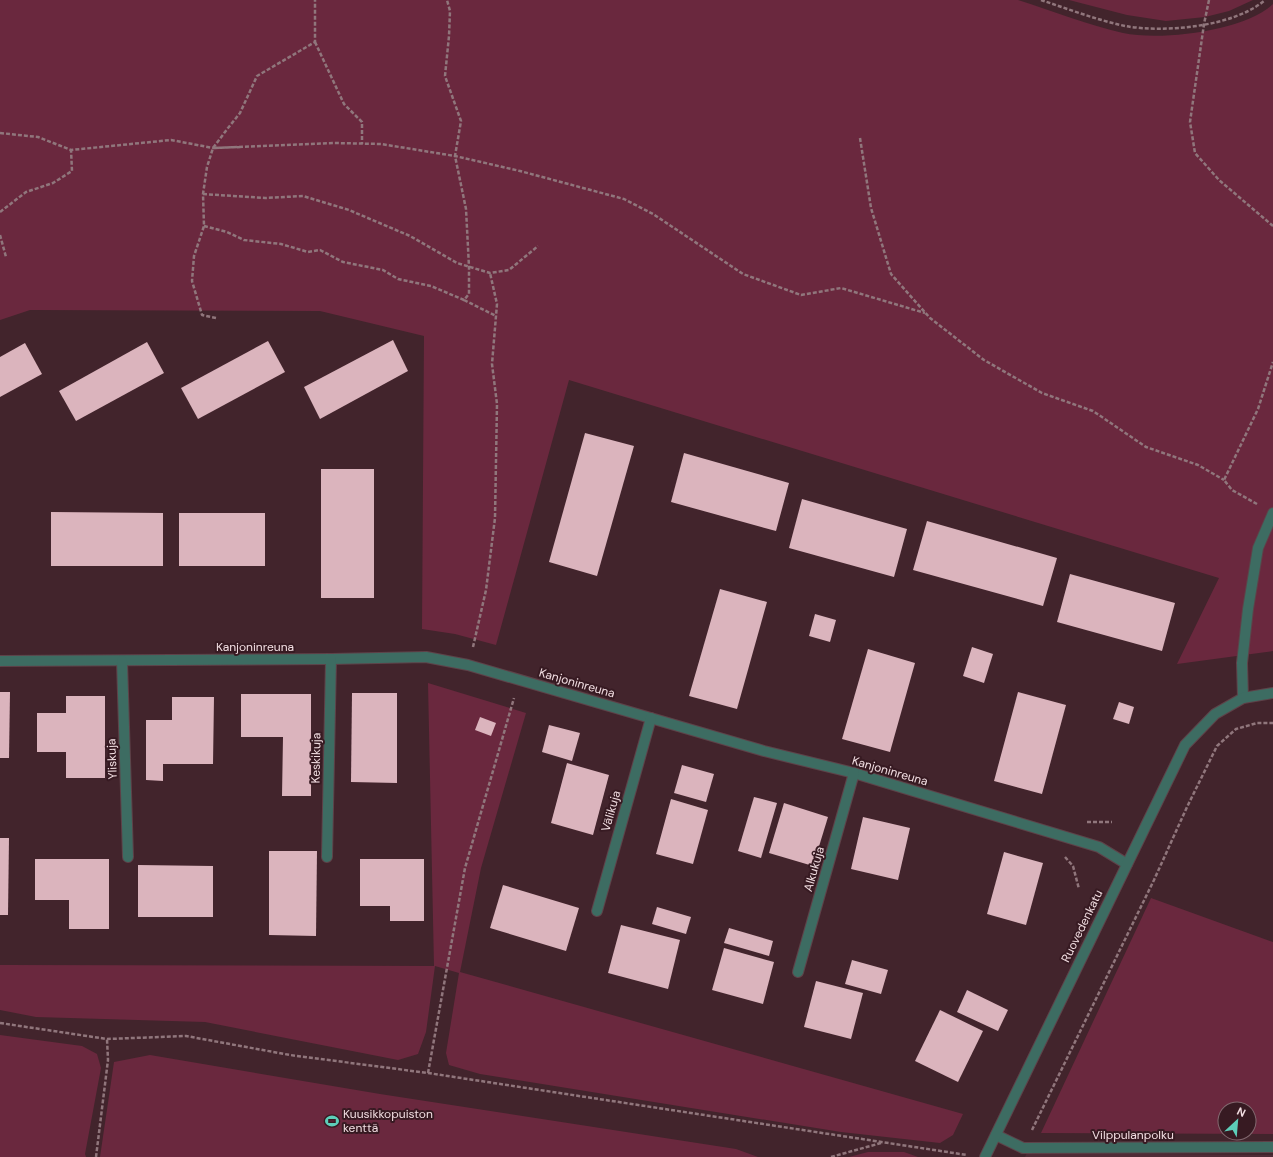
<svg xmlns="http://www.w3.org/2000/svg" width="1273" height="1157" font-family="'DM Sans',sans-serif">
	<style>
		.built { fill: #502b36 }
		.green { fill: #6a283e; fill-rule: evenodd }
		.building { fill: #dbb4bd }
		.lines { fill: none; stroke-linecap: round; stroke-linejoin: round }
		.service-casing { stroke: #5e4249; stroke-width: 12 }
		.minor-casing { stroke: #5e4249; stroke-width: 12 }
		.path { stroke: #90767c; stroke-width: 2.5; stroke-dasharray: 4 2; stroke-linecap: butt }
		.service { stroke: #3d6c62; stroke-width: 10 }
		.minor { stroke: #3d6c62; stroke-width: 10 }
		.labels { text-anchor: middle; dominant-baseline: central; stroke-width: 4; stroke-linejoin: round; paint-order: stroke }
		.street-label { font-size: 12px; fill: #f2dee2; stroke: #371a22 }
		.poi-label { font-size: 12px; fill: #f2dee2; stroke: #371a22; text-anchor: start }
	</style>
	<rect width="100%" height="100%" fill="#42242c"/>
	<path class="built" d="M1027,1153L1273,1155V1157H1025Z"/>
	<g class="green">
		<path d="M0,0H1018C1053,11 1088,25 1123,33C1162,41 1244,31 1273,4V651L1177,664L1219,578L569,380L496,645L455,634L422,629L424,336L320,311L30,310L0,320Z"/>
		<path d="M1069,0H1253L1229,11L1205,17L1166,21L1127,15Z"/>
		<path d="M428,683L526,713L481,868L460,972L963,1114L953,1135L940,1143L841,1132L480,1074L449,1065L446,1053L459,973L435,966L426,1032L418,1054L398,1060L205,1022L36,1017L0,1010V965L434,966Z"/>
		<path d="M1151,898L1273,942V1134L1041,1133ZM1225,1109H1249V1133H1225Z"/>
		<path d="M0,1035L82,1046L97,1054L101,1068L85,1154L86,1157H0Z"/>
		<path d="M150,1055L380,1094L736,1149L758,1157H100L114,1062Z"/>
		<path d="M868,1152H904L918,1157H849Z"/>
	</g>
	<g class="building">
		<path d="M393,340L408,371L320,419L304,387Z"/>
		<path d="M268,341L285,372L198,419L181,388Z"/>
		<path d="M147,342L164,373L76,421L59,391Z"/>
		<path d="M25,343L42,374L0,397V357Z"/>
		<path d="M585,433L634,446L597,576L549,562Z"/>
		<path d="M684,453L789,483L776,531L671,502Z"/>
		<rect x="321" y="469" width="53" height="129"/>
		<path d="M802,499L907,529L894,577L789,548Z"/>
		<path d="M51,512L163,513V566H51Z"/>
		<rect x="179" y="513" width="86" height="53"/>
		<path d="M927,521L1057,558L1043,606L913,570Z"/>
		<path d="M1070,574L1175,603L1162,651L1057,622Z"/>
		<path d="M720,589L767,602L737,709L689,696Z"/>
		<path d="M815,614L836,620L830,642L809,636Z"/>
		<path d="M972,647L993,654L984,683L963,676Z"/>
		<path d="M868,649L915,663L890,752L842,739Z"/>
		<path d="M0,692H10L9,758H0Z"/>
		<path d="M1018,692L1066,705L1042,794L994,781Z"/>
		<path d="M352,693H397V783L351,782Z"/>
		<path d="M241,694H311V796H282L283,737H241Z"/>
		<path d="M66,696H105V778H66V752H37V713H66Z"/>
		<path d="M172,697H214L213,764H163V781L146,780V720H172Z"/>
		<path d="M1119,702L1134,707L1129,724L1113,719Z"/>
		<path d="M480,717L496,723L491,736L475,730Z"/>
		<path d="M549,725L580,733L572,761L542,752Z"/>
		<path d="M567,763L609,775L593,835L551,823Z"/>
		<path d="M682,765L714,774L706,802L674,793Z"/>
		<path d="M754,797L777,803L761,858L738,851Z"/>
		<path d="M671,799L708,810L693,864L656,854Z"/>
		<path d="M784,803L828,817L813,866L769,853Z"/>
		<path d="M863,817L910,828L898,880L851,869Z"/>
		<path d="M0,838H9L8,915H0Z"/>
		<path d="M269,851H317L316,936L269,935Z"/>
		<path d="M1004,852L1043,863L1026,925L987,914Z"/>
		<path d="M35,859H109V929H69V900H35Z"/>
		<path d="M360,859H424V921H390V906H360Z"/>
		<path d="M138,865L213,866V917H138Z"/>
		<path d="M503,885L579,908L566,951L490,928Z"/>
		<path d="M657,907L691,917L686,934L652,924Z"/>
		<path d="M621,925L680,940L668,989L608,973Z"/>
		<path d="M729,928L773,941L769,956L724,943Z"/>
		<path d="M724,948L774,962L763,1004L712,990Z"/>
		<path d="M852,960L888,970L881,994L845,984Z"/>
		<path d="M816,981L863,993L851,1039L804,1027Z"/>
		<path d="M967,990L1008,1010L998,1031L957,1012Z"/>
		<path d="M940,1010L983,1031L958,1082L915,1061Z"/>
	</g>
	<g class="lines">
		<g class="service-casing">
			<g id="service">
				<path d="M1243,698L1242,663L1248,609L1258,548L1273,513"/>
				<path d="M996,1135L1023,1148L1273,1147"/>
			</g>
		</g>
		<g class="minor-casing">
			<g id="minor">
				<path d="M0,661L331,659L426,657L468,665L764,751L854,773L1099,847L1127,864"/>
				<path d="M122,661L128,857"/>
				<path d="M327,857L331,659"/>
				<path d="M597,911L651,718"/>
				<path d="M798,972L854,773"/>
				<path d="M985,1157L1185,745L1215,714L1243,698L1273,693"/>
			</g>
		</g>
		<g class="path">
			<path d="M1041,0C1068,9 1097,20 1125,26C1164,33 1234,27 1265,0"/>
			<path d="M1209,0L1204,24L1190,122L1195,153L1219,180L1273,226"/>
			<path d="M315,42L344,104L362,122V144"/>
			<path d="M0,133L38,137L71,150L171,140L213,148"/>
			<path d="M860,138L871,208L891,274L930,318L984,360L1042,393L1093,411L1146,447L1198,465L1224,480"/>
			<path d="M241,147L213,148L334,143L381,144L455,156L520,171L624,199L653,214L743,274L801,295L841,288L925,313"/>
			<path d="M203,194L265,198L303,196L349,210L410,236L457,263L490,273L509,270L538,246"/>
			<path d="M0,212L26,192L53,183L72,171L71,150"/>
			<path d="M204,226L227,232L244,240L281,244L308,252L320,250L343,262L383,270L398,279L431,286L464,300L469,294V267L466,209L455,156L461,121L445,76L449,36L450,11L447,0"/>
			<path d="M0,235L6,257"/>
			<path d="M464,300L496,316"/>
			<path d="M216,318L202,315L192,281L194,256L204,226L203,194L207,167L213,148L228,128L240,113L257,76L315,42V0"/>
			<path d="M1257,504L1232,490L1224,480L1258,409L1273,362"/>
			<path d="M473,647L486,590L495,518L497,404L492,364L497,304L490,273"/>
			<path d="M1087,822H1112"/>
			<path d="M1065,857L1073,866L1079,889"/>
			<path d="M0,1023L107,1039L186,1036L290,1055L428,1073L967,1155"/>
			<path d="M428,1073L465,868L514,698"/>
			<path d="M1032,1130L1154,880L1187,807L1217,746L1236,729L1257,723H1273"/>
			<path d="M96,1157L108,1060L107,1039"/>
			<path d="M831,1157L881,1143"/>
		</g>
		<use href="#service" class="service"/>
		<use href="#minor" class="minor"/>
	</g>
	<defs>
		<g id="stadium-bare" transform="scale(1.08)"><path d="M0-5a6.5 5 0 1 0 0 10a6.5 5 0 1 0 0-10ZM-3.5-1.8h7v3.6h-7Z" fill="#5dceb9" stroke="#371a22" stroke-width="2.5" paint-order="stroke"/></g>
	</defs>
	<g fill-rule="evenodd">
		<use href="#stadium-bare" x="332" y="1121"/>
	</g>
	<g class="labels">
		<g class="street-label">
			<text x="255" y="647">Kanjoninreuna</text>
			<text transform="translate(577 683) rotate(16)">Kanjoninreuna</text>
			<text transform="translate(316 758) rotate(-89)">Keskikuja</text>
			<text transform="translate(112 759) rotate(-92)">Yliskuja</text>
			<text transform="translate(890 771) rotate(16)">Kanjoninreuna</text>
			<text transform="translate(611 811) rotate(-74)">Välikuja</text>
			<text transform="translate(814 869) rotate(-74)">Alkukuja</text>
			<text transform="translate(1082 926) rotate(-64)">Ruovedenkatu</text>
			<text x="1133" y="1135">Vilppulanpolku</text>
		</g>
		<g class="poi-label">
			<text x="343" y="1114">Kuusikkopuiston<tspan x="343" dy="14">kenttä</tspan></text>
		</g>
	</g>
	<g transform="translate(1237 1121) rotate(26)"><circle r="19" fill="#371a22" stroke="#82686f"/>
	<path d="M0-3L7 15L0 10L-7 15Z" fill="#5dceb9"/>
	<text y="-6" font-size="11" font-weight="bold" text-anchor="middle" fill="#f2dee2">N</text>
	</g>
</svg>
